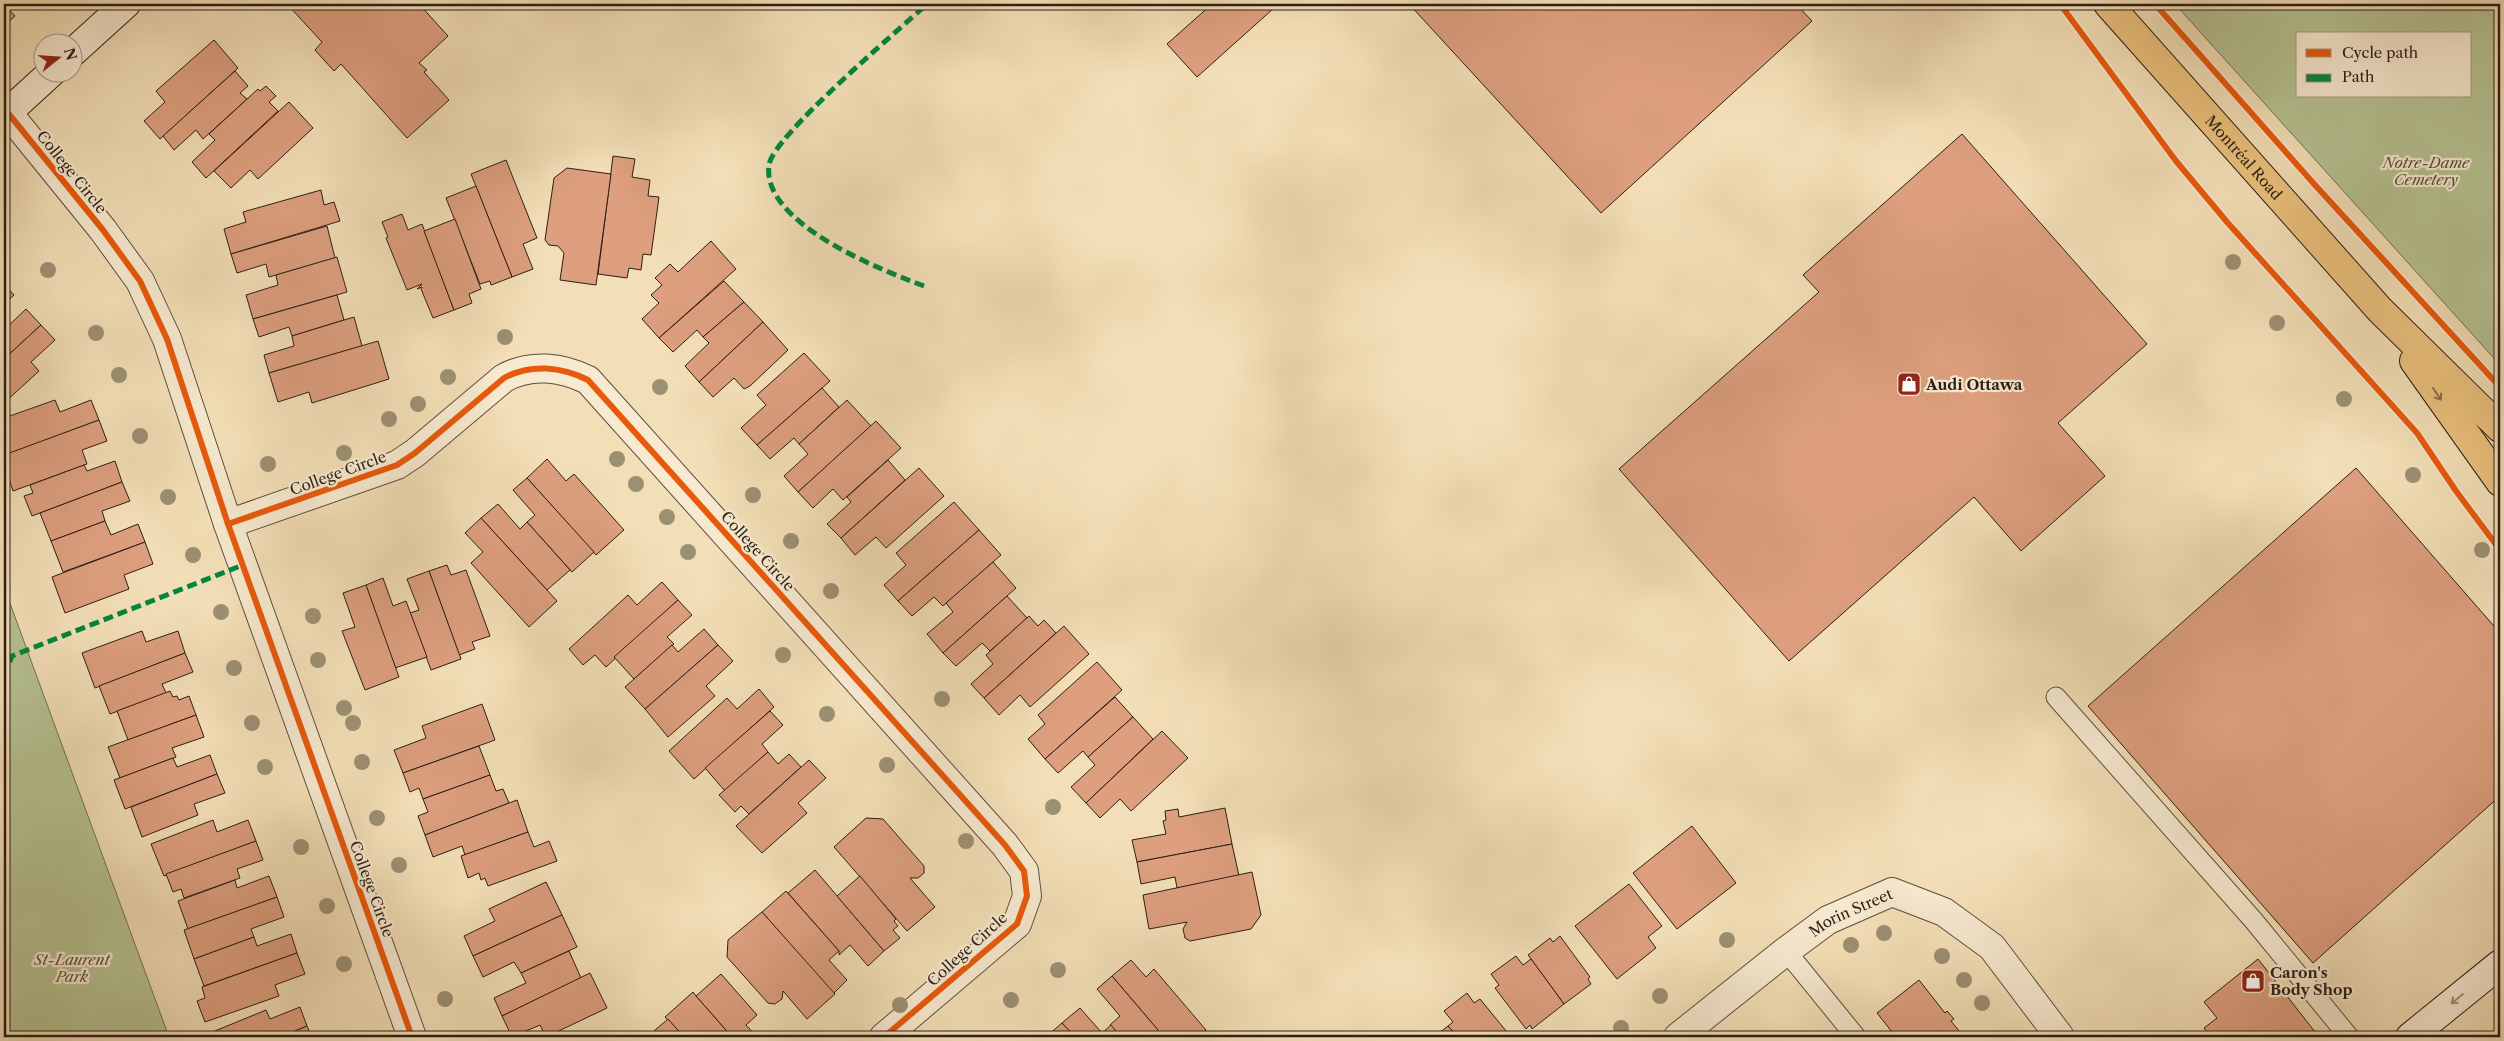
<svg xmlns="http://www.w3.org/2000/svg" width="2504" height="1041" font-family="'Libre Caslon Text',serif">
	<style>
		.green { fill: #b6c292; stroke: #717054; fill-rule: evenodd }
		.building { fill: #dd9f7e; stroke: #2c1e17 }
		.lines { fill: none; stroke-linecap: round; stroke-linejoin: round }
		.lane-casing { stroke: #5e4e3f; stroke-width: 21 }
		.street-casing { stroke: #5e4e3f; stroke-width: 30 }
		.secondary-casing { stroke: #2c1e17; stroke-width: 30 }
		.primary-casing { stroke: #2c1e17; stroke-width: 30 }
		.lane { stroke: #f7ead0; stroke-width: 19 }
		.street { stroke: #f7ead0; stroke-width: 28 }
		.secondary { stroke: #f7ead0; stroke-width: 28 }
		.primary { stroke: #eac07c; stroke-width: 28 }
		.quiet { stroke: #00873e; stroke-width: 5; stroke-dasharray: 10 5; stroke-linecap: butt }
		.cycleway-casing { stroke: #f7ead0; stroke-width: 9 }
		.cycleway { stroke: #e8590c; stroke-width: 6 }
		.tree { fill: #9c9073 }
		.oneway { stroke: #8b6f4a }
		.oneway2 { stroke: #9c8e7d }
		.labels { text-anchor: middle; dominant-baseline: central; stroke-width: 4.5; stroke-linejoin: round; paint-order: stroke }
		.street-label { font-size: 15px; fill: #2c1e17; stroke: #f7ead0 }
		.park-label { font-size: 15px; font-style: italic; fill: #554f3c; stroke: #f7ead0 }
		.poi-label { font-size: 15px; font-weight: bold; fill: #2c1e17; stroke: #f7ead0; text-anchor: start }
	</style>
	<rect width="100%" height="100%" fill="#f3dfb7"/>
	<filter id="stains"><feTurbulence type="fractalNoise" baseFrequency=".004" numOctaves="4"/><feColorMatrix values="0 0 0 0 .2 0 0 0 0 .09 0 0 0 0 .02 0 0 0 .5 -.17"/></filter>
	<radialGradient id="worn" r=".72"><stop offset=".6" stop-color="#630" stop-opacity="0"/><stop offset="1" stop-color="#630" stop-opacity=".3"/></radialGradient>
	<g class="green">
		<path d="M2175,4H2500V365ZM2298,34H2470V96H2298Z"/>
		<path d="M4,587L169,1037H4Z"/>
	</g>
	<g class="building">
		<path d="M4,4L15,16L4,26Z"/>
		<path d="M287,4H419L448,36L419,63L427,70L424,72L449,100L407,138L341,64L334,71L315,50L322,42Z"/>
		<path d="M1212,4H1270L1274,8L1197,77L1167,44Z"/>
		<path d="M1409,4H1796L1812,21L1601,213Z"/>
		<path d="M214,40L238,68L160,139L144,121L165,102L156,91Z"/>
		<path d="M235,71L248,86L240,93L247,99L203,139L196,130L174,150L163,136Z"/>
		<path d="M266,86L276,96L269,102L278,111L206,178L192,162L215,140L209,134L258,89L260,91Z"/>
		<path d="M289,102L313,128L258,179L250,170L231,188L214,171Z"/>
		<path d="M1962,134L2147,344L2058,423L2105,476L2021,551L1974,497L1789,661L1619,469L1819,292L1803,275Z"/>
		<path d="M613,156L635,159L632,177L650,180L648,196L659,197L651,255L643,254L641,270L629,268L627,278L598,274Z"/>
		<path d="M506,160L537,238L523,244L533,269L512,277L471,174Z"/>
		<path d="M567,168L611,174L596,285L560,280L564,253L558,246L549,245L545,240L554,178Z"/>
		<path d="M476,186L512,277L491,285L490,281L480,284L446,198Z"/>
		<path d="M321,190L324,205L334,202L340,221L231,254L224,229L246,222L243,212Z"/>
		<path d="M402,214L408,230L422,224L454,310L433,318L421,289L422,287L417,289L422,284L407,290L386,238L388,237L382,222Z"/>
		<path d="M455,219L481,289L469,294L472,303L454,310L424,231Z"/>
		<path d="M327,226L335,258L269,277L266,264L237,273L231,254Z"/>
		<path d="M711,241L736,269L659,338L642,319L659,303L651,295L662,285L655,278L670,264L678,272Z"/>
		<path d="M337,257L347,292L253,319L246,295L278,285L276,275Z"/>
		<path d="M724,281L744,302L703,337L697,330L673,352L659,338Z"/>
		<path d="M4,284L14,295L4,304Z"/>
		<path d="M337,295L344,320L292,336L289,327L259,337L253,319Z"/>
		<path d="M744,302L763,322L699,382L685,366L709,343L703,337Z"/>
		<path d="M26,309L41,325L4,359V330Z"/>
		<path d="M354,317L362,346L269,373L264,355L294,346L292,336Z"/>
		<path d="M763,322L788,350L750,386L744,389L734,378L713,397L699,382Z"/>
		<path d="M41,325L55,340L31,362L39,371L4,403V359Z"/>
		<path d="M378,341L389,379L312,403L309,392L278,402L269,373Z"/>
		<path d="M804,353L830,381L757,445L741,428L766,405L757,395Z"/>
		<path d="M822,388L839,407L799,444L794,438L770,459L757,445Z"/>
		<path d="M55,400L60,412L91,400L99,420L8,454L4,443V418Z"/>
		<path d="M847,400L871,426L798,492L784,476L808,454L799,444Z"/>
		<path d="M99,420L107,441L82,450L87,464L13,491L4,465V455Z"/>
		<path d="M876,421L901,448L843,500L833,489L813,508L798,492Z"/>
		<path d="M547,459L566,481L574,474L624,530L596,555L527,478Z"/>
		<path d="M888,460L905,480L841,538L827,524L851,502L847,497Z"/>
		<path d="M115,461L122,482L32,516L24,496L33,493L30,485L84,465L87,471Z"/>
		<path d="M919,468L944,496L886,548L876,537L855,555L841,538Z"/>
		<path d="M2356,468L2500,633V796L2313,963L2088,706Z"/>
		<path d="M527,478L594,552L572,572L527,522L535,515L513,490Z"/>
		<path d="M122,482L130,501L102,511L105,521L51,541L40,513Z"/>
		<path d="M954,502L979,530L898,601L884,585L906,565L896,553Z"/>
		<path d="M498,504L520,529L527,522L570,570L547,590L481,518Z"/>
		<path d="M481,518L557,601L529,627L471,563L483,552L465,533Z"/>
		<path d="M105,521L111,535L138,524L145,542L63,572L51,541Z"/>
		<path d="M979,530L1001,555L943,606L934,597L912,616L898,601Z"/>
		<path d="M145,542L153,564L124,575L129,589L65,613L52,577Z"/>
		<path d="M993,562L1016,588L943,653L927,634L953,612L946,603Z"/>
		<path d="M447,565L451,575L466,570L490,636L472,642L475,649L459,655L429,571Z"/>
		<path d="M429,571L461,659L431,670L410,613L419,610L407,579Z"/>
		<path d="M383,578L393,606L406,601L427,657L395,668L366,585Z"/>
		<path d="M662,582L678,600L606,667L595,655L583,665L569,649L628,595L637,605Z"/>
		<path d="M366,585L399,677L365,690L342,631L355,627L343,593Z"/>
		<path d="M1007,596L1027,618L990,651L982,643L956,666L943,653Z"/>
		<path d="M678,600L692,615L667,637L674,644L634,679L614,657Z"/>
		<path d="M1029,616L1038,626L1044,620L1056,633L984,698L971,684L993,664L986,655Z"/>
		<path d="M1064,626L1089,654L1030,707L1020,695L999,715L984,698Z"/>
		<path d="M704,629L718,645L645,709L625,687L672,645L678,652Z"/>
		<path d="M142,631L146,642L178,631L185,653L95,688L82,653Z"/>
		<path d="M718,645L733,661L706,686L715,696L668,737L645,709Z"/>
		<path d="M185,653L193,672L162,684L166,693L110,714L99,686Z"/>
		<path d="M1097,662L1122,690L1045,759L1028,739L1045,724L1038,715Z"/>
		<path d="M759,689L774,707L694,779L669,751L727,698L737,709Z"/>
		<path d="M170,691L173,697L177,696L179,700L189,696L196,715L128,740L117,711Z"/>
		<path d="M1115,697L1133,717L1088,757L1083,751L1058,773L1045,759Z"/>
		<path d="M482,704L495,740L403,773L394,750L426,738L422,726Z"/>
		<path d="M770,711L783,725L762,744L768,752L725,791L705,768Z"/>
		<path d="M196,715L204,737L172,748L176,757L120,778L108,747Z"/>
		<path d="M1133,717L1153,739L1086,803L1071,787L1095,765L1088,757Z"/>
		<path d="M1162,731L1188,758L1131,811L1120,799L1100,818L1086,803Z"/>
		<path d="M479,746L490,775L423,799L419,788L410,792L403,773Z"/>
		<path d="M768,752L778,764L789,754L801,767L749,814L741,806L735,812L719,795Z"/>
		<path d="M210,755L217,774L125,809L114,780L173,758L177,767Z"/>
		<path d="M809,760L826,778L798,803L807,813L762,853L736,826Z"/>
		<path d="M217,774L225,793L194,804L198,815L142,837L131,807Z"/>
		<path d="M490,775L496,791L503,789L509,803L425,835L418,816L428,812L423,799Z"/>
		<path d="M517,800L528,832L465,855L462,846L433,857L425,835Z"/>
		<path d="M1225,808L1232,844L1137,862L1132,840L1166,834L1163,821L1166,820L1165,811L1178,809L1179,817Z"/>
		<path d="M866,818L883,819L924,866V873L918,878H910L935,907L907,931L834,847Z"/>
		<path d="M213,820L217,832L248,820L256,841L164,876L151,844Z"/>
		<path d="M1692,826L1736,883L1677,929L1633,873Z"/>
		<path d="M528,832L534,847L549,841L557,861L488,886L485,878L481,880L479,873L468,878L461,856Z"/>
		<path d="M256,841L263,860L237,869L240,878L184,898L181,889L173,892L166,874Z"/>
		<path d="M1232,844L1239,876L1177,888L1175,877L1141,884L1137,862Z"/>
		<path d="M815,870L884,951L868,966L850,945L839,955V951L788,893Z"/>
		<path d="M1252,872L1261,915L1251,929L1190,941L1185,938L1183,929L1187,922L1149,929L1143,895Z"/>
		<path d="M269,876L277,897L188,929L178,901L235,880L237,888Z"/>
		<path d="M860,876L896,919L894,921L898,926L893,930L900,938L884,951L837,896Z"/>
		<path d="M546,882L562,915L473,956L464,936L495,921L489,909Z"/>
		<path d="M1629,884L1662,926L1648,937L1656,948L1617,979L1575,926Z"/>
		<path d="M786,891L839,951L829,960L847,980L833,994L762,912Z"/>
		<path d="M277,897L284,917L251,929L254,937L194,959L184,930Z"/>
		<path d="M762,912L835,994L807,1019L783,991L782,999L775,1004L768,1003L727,957L728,940Z"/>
		<path d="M562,915L577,947L521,973L514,962L483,977L473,956Z"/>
		<path d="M291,934L297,953L204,986L194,959L254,937L257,946Z"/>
		<path d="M1560,936L1590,977L1588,979L1591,984L1564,1004L1528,955L1550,938L1553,942Z"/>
		<path d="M569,951L581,978L502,1016L494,998L526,983L521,973Z"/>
		<path d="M297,953L305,974L275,985L279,996L205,1022L197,1001L205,998L202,987Z"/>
		<path d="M1516,956L1523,965L1531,959L1564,1004L1532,1029L1530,1025L1526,1029L1495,988L1499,985L1491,974Z"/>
		<path d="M2258,959L2319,1037H2211L2204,1028L2217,1018L2204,1002Z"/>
		<path d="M1131,960L1146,977L1154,969L1206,1030L1198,1037H1164L1112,976Z"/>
		<path d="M590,973L607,1008L546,1037L540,1025L512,1037L502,1016Z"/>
		<path d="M721,974L757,1015L746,1025L757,1037H732L696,996Z"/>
		<path d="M1112,976L1164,1037H1121L1110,1025L1120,1016L1097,989Z"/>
		<path d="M1919,980L1945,1013L1947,1011L1954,1019L1951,1021L1964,1037H1896L1877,1013Z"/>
		<path d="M693,992L696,996L732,1037H684L665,1017Z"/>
		<path d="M1467,993L1474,1003L1480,999L1511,1037H1458L1448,1026L1453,1022L1444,1011Z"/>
		<path d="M300,1007L307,1026L281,1037H212L210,1033L266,1010L270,1019Z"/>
		<path d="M1080,1008L1102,1033L1111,1025L1121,1037H1075L1062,1023Z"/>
		<path d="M4,1019L12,1037H4Z"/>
		<path d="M668,1019L684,1037H655L657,1035L654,1031Z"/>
		<path d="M1062,1023L1075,1037H1048L1047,1036Z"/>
		<path d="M307,1026L312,1037H281Z"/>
		<path d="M1448,1026L1458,1037H1434Z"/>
	</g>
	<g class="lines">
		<g class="lane-casing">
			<g id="lane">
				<path d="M2056,697L2254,921L2349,1037"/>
				<path d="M1786,951L1856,1037"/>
			</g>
		</g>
		<g class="street-casing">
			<g id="street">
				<path d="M8,113L103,230L140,281L167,339L228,524L412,1037"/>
				<path d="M228,524L397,465L415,453L504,378C531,363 562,367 588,380L1005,845L1024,871L1027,896L1017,924L884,1037"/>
				<path id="s1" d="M1678,1037L1786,951L1828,920L1892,892L1944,912L1992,947L2060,1037"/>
			</g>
		</g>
		<g class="secondary-casing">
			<g id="secondary">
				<path d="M72,53L126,4"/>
				<path d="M4,116L52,72"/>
				<path d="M2410,1037L2500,964"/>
			</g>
		</g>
		<g class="primary-casing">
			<g id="primary">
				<path id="s2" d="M2108,4L2380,310L2500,428"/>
				<path d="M2414,361L2500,482"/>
			</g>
		</g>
		<use href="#lane" class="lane"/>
		<use href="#street" class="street"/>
		<use href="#secondary" class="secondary"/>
		<use href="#primary" class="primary"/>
		<g class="quiet">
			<path d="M924,286C881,270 761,223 769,165C772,137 900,29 927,4"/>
			<path d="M4,676L12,656L243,565"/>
		</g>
		<g class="cycleway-casing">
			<g id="cycleway">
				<path d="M2060,4L2176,161L2227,222L2417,433L2456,491L2500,550"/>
				<path d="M2155,4L2315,185L2500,387"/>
				<path d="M8,113L103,230L140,281L167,339L228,524L412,1037"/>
				<path d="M228,524L397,465L415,453L504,378C531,363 562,367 588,380L1005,845L1024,871L1027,896L1017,924L884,1037"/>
			</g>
		</g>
		<use href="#cycleway" class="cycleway"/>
	</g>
	<g class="tree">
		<circle cx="2233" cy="262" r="8"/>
		<circle cx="48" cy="270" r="8"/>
		<circle cx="2277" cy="323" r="8"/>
		<circle cx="96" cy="333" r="8"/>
		<circle cx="505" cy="337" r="8"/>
		<circle cx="119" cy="375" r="8"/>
		<circle cx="448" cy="377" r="8"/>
		<circle cx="660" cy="387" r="8"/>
		<circle cx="2344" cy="399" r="8"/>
		<circle cx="418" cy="404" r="8"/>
		<circle cx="389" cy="419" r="8"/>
		<circle cx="140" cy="436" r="8"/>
		<circle cx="344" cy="453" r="8"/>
		<circle cx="617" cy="459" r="8"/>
		<circle cx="268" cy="464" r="8"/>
		<circle cx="2413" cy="475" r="8"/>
		<circle cx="636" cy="484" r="8"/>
		<circle cx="753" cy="495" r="8"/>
		<circle cx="168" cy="497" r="8"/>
		<circle cx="667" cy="517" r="8"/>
		<circle cx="791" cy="541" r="8"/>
		<circle cx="2482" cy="550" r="8"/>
		<circle cx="688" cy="552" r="8"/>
		<circle cx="193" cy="555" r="8"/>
		<circle cx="831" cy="591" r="8"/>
		<circle cx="221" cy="612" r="8"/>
		<circle cx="313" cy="616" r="8"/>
		<circle cx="783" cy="655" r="8"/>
		<circle cx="318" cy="660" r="8"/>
		<circle cx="234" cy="668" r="8"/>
		<circle cx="942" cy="699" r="8"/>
		<circle cx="344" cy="708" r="8"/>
		<circle cx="827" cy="714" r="8"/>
		<circle cx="252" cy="723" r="8"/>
		<circle cx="353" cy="723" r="8"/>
		<circle cx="362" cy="762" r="8"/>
		<circle cx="887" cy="765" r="8"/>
		<circle cx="265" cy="767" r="8"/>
		<circle cx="1053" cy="807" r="8"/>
		<circle cx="377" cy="818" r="8"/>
		<circle cx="966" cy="841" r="8"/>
		<circle cx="301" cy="847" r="8"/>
		<circle cx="399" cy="865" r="8"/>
		<circle cx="327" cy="906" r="8"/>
		<circle cx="1884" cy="933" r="8"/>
		<circle cx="1727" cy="940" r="8"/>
		<circle cx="1851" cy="945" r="8"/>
		<circle cx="1942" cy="956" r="8"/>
		<circle cx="344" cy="964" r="8"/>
		<circle cx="1058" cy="970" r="8"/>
		<circle cx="1964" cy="980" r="8"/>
		<circle cx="1660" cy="996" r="8"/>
		<circle cx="445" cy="999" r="8"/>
		<circle cx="1011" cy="1000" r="8"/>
		<circle cx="1982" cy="1003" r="8"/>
		<circle cx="900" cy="1005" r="8"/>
		<circle cx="1621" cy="1028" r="8"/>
	</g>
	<defs><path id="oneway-shaft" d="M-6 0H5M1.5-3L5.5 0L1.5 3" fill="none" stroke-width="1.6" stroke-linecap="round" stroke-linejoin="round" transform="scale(1.25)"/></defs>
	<use class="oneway" href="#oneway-shaft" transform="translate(2437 394) rotate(56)"/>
	<use class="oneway2" href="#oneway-shaft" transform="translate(2457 999) rotate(141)"/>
	<defs>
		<g id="shop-square" transform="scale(1.25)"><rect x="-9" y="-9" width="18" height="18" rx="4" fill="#8f2418" stroke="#f7ead0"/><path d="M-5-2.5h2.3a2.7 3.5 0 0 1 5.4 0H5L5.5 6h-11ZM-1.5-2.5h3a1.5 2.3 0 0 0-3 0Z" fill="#fff"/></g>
	</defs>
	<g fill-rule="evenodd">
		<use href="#shop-square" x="1909" y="384"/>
		<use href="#shop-square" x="2253" y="981"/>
	</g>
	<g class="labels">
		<g class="street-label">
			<text stroke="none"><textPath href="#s2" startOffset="205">Montréal Road</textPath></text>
			<text transform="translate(72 172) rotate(51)">College Circle</text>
			<text transform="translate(338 473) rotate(-20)">College Circle</text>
			<text transform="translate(758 551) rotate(48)">College Circle</text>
			<text transform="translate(372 889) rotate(70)">College Circle</text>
			<text stroke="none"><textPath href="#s1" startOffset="214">Morin Street</textPath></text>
			<text transform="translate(967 949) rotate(-42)">College Circle</text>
		</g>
		<g class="park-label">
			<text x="2426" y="162">Notre-Dame<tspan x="2426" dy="17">Cemetery</tspan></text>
			<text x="72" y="959">St-Laurent<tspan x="72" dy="17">Park</tspan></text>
		</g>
		<g class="poi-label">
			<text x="1926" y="384">Audi Ottawa</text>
			<text x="2270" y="972">Caron's<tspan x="2270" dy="17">Body Shop</tspan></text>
		</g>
	</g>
	<rect width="2504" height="1041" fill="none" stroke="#f3dfb7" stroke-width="20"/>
	<rect x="5" y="5" width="2494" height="1031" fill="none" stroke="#2c1e17" stroke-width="2.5"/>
	<rect x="10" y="10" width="2484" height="1021" fill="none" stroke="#2c1e17"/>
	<rect x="2296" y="32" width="175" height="65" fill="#f7ead0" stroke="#a69886"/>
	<rect x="2306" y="49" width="25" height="8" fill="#e8590c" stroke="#a69886"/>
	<text x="2342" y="58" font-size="15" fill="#2c1e17">Cycle path</text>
	<rect x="2306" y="74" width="25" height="8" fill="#00873e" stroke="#a69886"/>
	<text x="2342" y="82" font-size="15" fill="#2c1e17">Path</text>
	<g transform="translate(58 58) rotate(73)"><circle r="24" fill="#f7ead0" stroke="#a69886"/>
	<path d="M0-4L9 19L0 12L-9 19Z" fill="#8f2418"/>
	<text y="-8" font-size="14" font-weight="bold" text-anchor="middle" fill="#2c1e17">N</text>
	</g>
	<rect width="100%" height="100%" filter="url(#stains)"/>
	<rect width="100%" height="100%" fill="url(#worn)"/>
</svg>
